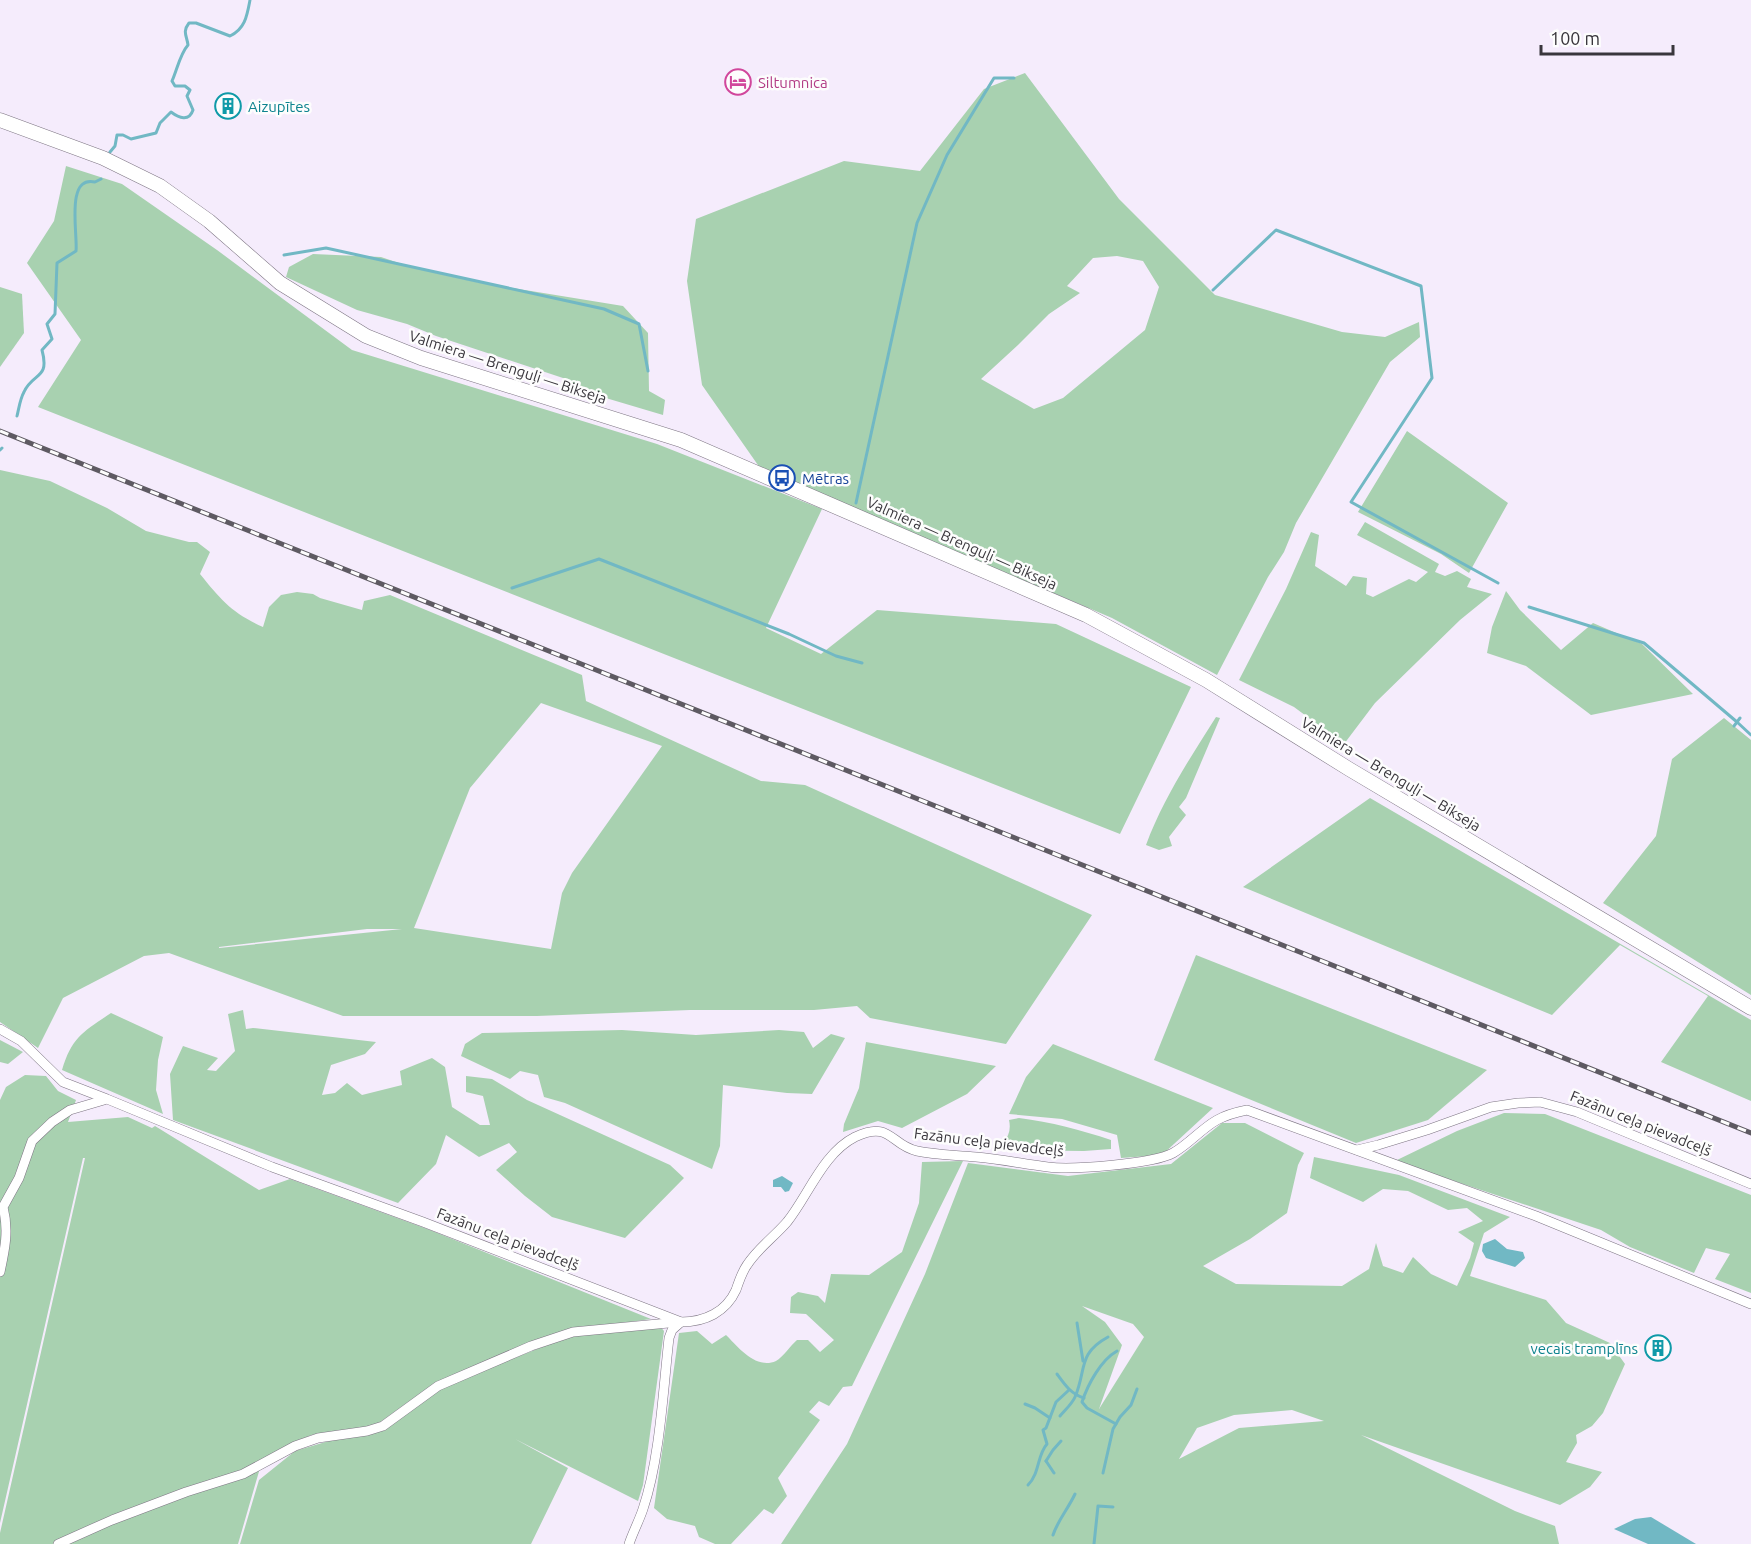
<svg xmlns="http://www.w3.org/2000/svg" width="1751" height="1544" font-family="Ubuntu,sans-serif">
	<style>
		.green { fill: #a8d1b0; fill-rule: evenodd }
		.water { fill: #71b8c4 }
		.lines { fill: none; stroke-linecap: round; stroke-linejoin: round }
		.stream { stroke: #71b8c4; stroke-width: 3 }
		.street-casing { stroke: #7d7583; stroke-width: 10 }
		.secondary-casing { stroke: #7d7583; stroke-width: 15 }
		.street { stroke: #fff; stroke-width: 9 }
		.secondary { stroke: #fff; stroke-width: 14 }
		.rail-casing { stroke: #5e5a62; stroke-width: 5 }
		.rail { stroke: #fdfdfd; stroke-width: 3; stroke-dasharray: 9; stroke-linecap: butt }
		.labels { text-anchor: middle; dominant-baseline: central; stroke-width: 5; stroke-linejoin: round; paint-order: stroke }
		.hotel-label { font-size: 15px; fill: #b23c85; stroke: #fdfdfd; text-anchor: start }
		.culture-label { font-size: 15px; fill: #0d838f; stroke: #fdfdfd; text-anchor: start }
		.street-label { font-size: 15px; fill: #39363c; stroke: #fdfdfd }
		.transit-label { font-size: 15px; fill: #164399; stroke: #fdfdfd; text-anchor: start }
	</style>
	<rect width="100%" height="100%" fill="#f5ecfc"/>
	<g class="green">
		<path d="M1025,73L1119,199L1215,295L1342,332L1385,337L1419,322L1420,337L1390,362L1296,523L1284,552L1268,577L1217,675L1112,618L760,468L702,385L687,281L696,219L844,161L920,171L984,89ZM1117,256L1143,261L1159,287L1145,330L1063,398L1034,409L981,379L1018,345L1049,314L1080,293L1067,286L1093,258Z"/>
		<path d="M66,166L122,184L217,250L352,350L657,444L822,509L766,628L821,654L877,610L1056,624L1191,687L1120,834L38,407L81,340L27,263L54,221Z"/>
		<path d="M313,254L381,257L414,268L481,283L623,306L648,333L649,391L665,400L663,415L589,393L566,379L436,336L407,324L357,310L286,277L289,267Z"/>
		<path d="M0,287L22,294L24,333L0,367Z"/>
		<path d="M1407,431L1508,503L1469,573L1441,554L1358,512Z"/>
		<path d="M0,470L50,481L107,508L146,531L189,542H197L210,552L200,574C221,600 232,613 263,627L269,607L281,595L297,592L313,594L320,598L362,610L364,601L390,595L582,675L586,701L761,781L805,785L1092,915L1006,1044L870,1018L857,1006L814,1010H690L537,1016H343L169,953L144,956L63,998L38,1048L0,1022ZM541,703L662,746L572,873L562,893L551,949L414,928L470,788ZM367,929H402L219,948V947Z"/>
		<path d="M1365,522L1439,564L1435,572L1445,576L1457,571L1471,579L1467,587L1492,594L1460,620L1375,703L1344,744L1294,707L1239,680L1286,589L1311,532L1319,535L1315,566L1346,586L1353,576L1367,578L1366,594L1373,597L1409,579L1416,582L1428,572L1357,535Z"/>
		<path d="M1506,591L1520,610L1561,650L1593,623L1642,644L1693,694L1591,715L1526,666L1487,653L1492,627Z"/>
		<path d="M1216,717L1220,718L1186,798L1179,807L1186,815L1169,837L1172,846L1159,850L1146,845C1163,799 1190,758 1216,717Z"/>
		<path d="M1724,718L1751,740V995L1603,903L1656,836L1672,759Z"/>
		<path d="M1370,798L1751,1020V1101L1661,1062L1708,996L1620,945L1552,1015L1243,887Z"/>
		<path d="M1196,955L1487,1070L1428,1120L1356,1143L1154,1060Z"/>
		<path d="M243,1010L246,1029L253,1028L376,1042L365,1054L331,1065L322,1095L335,1093L347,1083L362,1095L402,1085L400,1071L432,1058L445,1067L452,1107L480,1125H490L483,1096L466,1092V1076L492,1079L527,1100L670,1165L684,1178L625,1238L552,1217L525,1196L496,1170L517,1152L509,1143L479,1157L446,1135L436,1164L398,1203L173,1120L170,1074L183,1046L218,1058L207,1070L216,1071L235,1051L228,1014Z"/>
		<path d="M111,1013L163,1037L158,1060L156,1090L163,1114L62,1070C72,1037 83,1032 111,1013Z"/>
		<path d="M622,1030L696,1035L779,1030L804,1032L813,1048L831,1034L845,1038L812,1094L787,1093L723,1085L720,1146L712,1169L565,1103L544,1097L538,1075L520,1071L510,1079L461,1056L465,1044L482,1033Z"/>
		<path d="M0,1040L23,1052L8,1064L0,1062Z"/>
		<path d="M866,1042L996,1066L967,1094L902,1128L878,1121L843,1132L844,1124L859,1088Z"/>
		<path d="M1053,1044L1213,1108L1162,1155L1121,1158L1117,1135L1062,1119L1009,1114L1026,1077Z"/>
		<path d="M25,1075L46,1076L58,1091L76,1100L68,1122L128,1117L152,1128L155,1126L259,1190L290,1179L430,1230L651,1319L572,1330L432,1385L379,1423L356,1430L311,1435L262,1461L238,1544H0V1533L85,1158H83L0,1523V1100L6,1087Z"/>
		<path d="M1504,1113L1545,1114L1751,1195V1293L1715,1279L1730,1254L1706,1248L1694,1273L1630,1247L1601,1230L1424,1171L1397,1160L1457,1131Z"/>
		<path d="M1019,1118C1051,1122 1081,1130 1111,1140V1149L1084,1151L1005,1150L1003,1143C1009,1136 1011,1129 1009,1120Z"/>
		<path d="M1222,1123H1245L1304,1153L1298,1165L1287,1213L1250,1239L1203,1266L1236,1284L1342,1286L1369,1269L1376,1243L1383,1266L1403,1273L1413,1257L1431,1274L1457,1286L1470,1258L1474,1243L1458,1232L1483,1221L1467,1208L1448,1210L1408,1191L1383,1189L1363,1202L1310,1178L1314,1157L1399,1175L1510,1217L1484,1233L1470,1276L1546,1300L1566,1323L1610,1343L1625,1364L1603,1413L1592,1426L1576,1435L1577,1443L1566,1462L1602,1472L1590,1487L1560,1505L1361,1435L1515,1511L1555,1526L1559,1544H781L847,1444L925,1274L968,1163L1068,1176L1171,1164ZM1082,1306L1133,1324L1144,1337L1099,1409L1122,1345L1105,1322ZM1292,1410L1324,1421L1239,1428L1179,1459L1197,1428L1234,1415Z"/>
		<path d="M963,1161L852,1386L843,1387L829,1406L819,1401L809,1412L820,1420L778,1478L787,1496L773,1514L764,1509L731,1544H715L699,1537L695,1526L667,1519L654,1508L679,1333L697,1331L712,1344L726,1335C738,1347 756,1370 776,1361C783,1357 791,1345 797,1340H808L820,1352L834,1340L806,1314L790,1313L791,1297L798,1292L818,1296L825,1303L831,1274L869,1275L902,1252L919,1203L922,1162Z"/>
		<path d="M659,1325L664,1331L643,1485L638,1501L515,1439L568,1468L531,1544H240L259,1480L295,1451L339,1438L363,1435L448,1384L575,1334Z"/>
	</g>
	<g class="water">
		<path d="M782,1176L793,1183L789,1191L785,1192L781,1187H773V1180Z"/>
		<path d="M1495,1239L1507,1249L1523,1252L1525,1258L1515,1267L1486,1258L1482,1251L1483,1244Z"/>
		<path d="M1651,1517L1696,1544H1648L1614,1529L1635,1519Z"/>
	</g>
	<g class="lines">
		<g class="stream">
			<path d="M110,152L115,146L117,135H123L131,139L156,133L160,123L171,112C179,118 189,122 193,110L187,96L190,90L185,86H175L172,81C177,70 180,54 188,45C187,36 182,32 189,23H196L230,36C245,29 247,16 250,0"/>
			<path d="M284,255L326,248L604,309L639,324L648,371"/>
			<path d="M1213,290L1276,230L1421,286L1432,378L1351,502L1498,583"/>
			<path d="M17,416C19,408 20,399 24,392C33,372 50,380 42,350L52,339L47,324L55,314L57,263L76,251C78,235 65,175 95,182L101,179"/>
			<path d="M0,450L2,448"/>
			<path d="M856,503L917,223L947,155L994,78H1014"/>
			<path d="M512,588L599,559L789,634L836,656L862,663"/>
			<path d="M1529,607L1644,643L1737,722L1734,726"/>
			<path d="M1740,718L1737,722L1751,735"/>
			<path d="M1077,1323L1083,1361"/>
			<path d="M1057,1374C1065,1385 1071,1394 1084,1398"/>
			<path d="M1025,1404L1035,1408L1050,1418"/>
			<path d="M1060,1416C1065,1410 1072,1404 1075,1397C1087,1369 1077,1354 1108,1337"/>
			<path d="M1116,1424L1087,1408L1082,1402C1088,1384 1101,1360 1117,1351"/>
			<path d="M1046,1461L1053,1450L1061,1441"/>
			<path d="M1046,1461L1054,1473"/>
			<path d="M1103,1473L1113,1429L1120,1417L1131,1405L1137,1389"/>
			<path d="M1028,1485C1040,1473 1037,1455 1047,1444L1043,1430L1046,1428L1056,1402L1069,1390"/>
			<path d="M1053,1535C1058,1520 1068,1509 1075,1494"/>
			<path d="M1094,1544L1098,1506L1113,1507"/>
		</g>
		<g class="street-casing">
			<g id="street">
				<path d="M0,1029L21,1041L63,1082L107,1099L272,1167L423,1222L681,1322C705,1322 726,1312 736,1290C739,1281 742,1272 747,1265C758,1248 774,1237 787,1222C808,1196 823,1153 855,1137C891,1120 890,1145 917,1151C935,1155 957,1155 976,1157C1000,1159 1024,1164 1048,1167C1072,1170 1153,1164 1173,1153C1189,1144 1201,1129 1217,1120C1226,1115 1237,1112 1247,1110L1536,1216L1751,1304"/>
				<path d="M1357,1150L1378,1145L1427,1130L1491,1107L1518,1103L1540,1102L1577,1112L1751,1184"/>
				<path d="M0,1272C5,1249 9,1230 3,1207L19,1178L32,1141L52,1122L70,1110L104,1100"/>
				<path d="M58,1544L112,1520L186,1492L243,1474L295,1446L318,1438L367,1431L383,1426L438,1386L531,1346L573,1332L679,1322"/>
				<path d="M629,1544C633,1532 639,1521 643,1509C660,1459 663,1391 669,1338L672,1330L681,1322"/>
			</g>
		</g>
		<g class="secondary-casing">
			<path id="secondary" d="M0,120L103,158L160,186L209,221L280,283L366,336L421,358L681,440L1086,615L1206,680L1349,769L1751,1008"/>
		</g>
		<use href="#street" class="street"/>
		<use href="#secondary" class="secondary"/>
		<g class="rail-casing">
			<path id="rail" d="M0,431L1751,1133"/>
		</g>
		<use href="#rail" class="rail"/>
	</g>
	<defs>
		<g id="hotel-ring" transform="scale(1.35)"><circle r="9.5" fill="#fdfdfd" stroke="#d1479c" stroke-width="1.5"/><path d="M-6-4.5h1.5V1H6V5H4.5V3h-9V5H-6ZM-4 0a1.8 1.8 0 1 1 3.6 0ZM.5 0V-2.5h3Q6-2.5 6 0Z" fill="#d1479c"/></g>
		<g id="building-ring" transform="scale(1.35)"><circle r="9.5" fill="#fdfdfd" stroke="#0f9aa8" stroke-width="1.5"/><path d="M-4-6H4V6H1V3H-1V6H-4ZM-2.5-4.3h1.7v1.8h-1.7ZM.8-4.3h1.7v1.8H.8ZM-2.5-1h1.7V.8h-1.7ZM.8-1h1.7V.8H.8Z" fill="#0f9aa8"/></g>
		<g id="bus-ring" transform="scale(1.35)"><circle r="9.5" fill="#fdfdfd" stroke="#1a4fb4" stroke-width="1.5"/><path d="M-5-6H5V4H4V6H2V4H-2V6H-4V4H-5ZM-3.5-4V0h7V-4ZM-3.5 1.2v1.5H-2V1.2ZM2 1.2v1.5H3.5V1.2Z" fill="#1a4fb4"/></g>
	</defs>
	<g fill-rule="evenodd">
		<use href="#hotel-ring" x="738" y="82"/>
		<use href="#building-ring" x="228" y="106"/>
		<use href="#bus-ring" x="782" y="478"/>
		<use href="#building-ring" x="1658" y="1348"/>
	</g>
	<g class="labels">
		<g class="hotel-label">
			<text x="758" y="82">Siltumnica</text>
		</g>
		<g class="culture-label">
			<text x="248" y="106">Aizupītes</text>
			<text x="1638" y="1348" text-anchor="end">vecais tramplīns</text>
		</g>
		<g class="street-label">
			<text transform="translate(508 367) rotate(18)">Valmiera — Brenguļi — Bikseja</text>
			<text transform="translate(962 543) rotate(24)">Valmiera — Brenguļi — Bikseja</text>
			<text transform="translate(1391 774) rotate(31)">Valmiera — Brenguļi — Bikseja</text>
			<text transform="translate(1641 1123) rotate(22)">Fazānu ceļa pievadceļš</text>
			<text transform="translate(989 1142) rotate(7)">Fazānu ceļa pievadceļš</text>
			<text transform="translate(508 1239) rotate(21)">Fazānu ceļa pievadceļš</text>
		</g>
		<g class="transit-label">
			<text x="802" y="478">Mētras</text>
		</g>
	</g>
	<path d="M1541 45v9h132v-9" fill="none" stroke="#39363c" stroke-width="3"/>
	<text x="1550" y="45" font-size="18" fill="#39363c" stroke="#fdfdfd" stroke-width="4.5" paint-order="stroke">100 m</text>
</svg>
